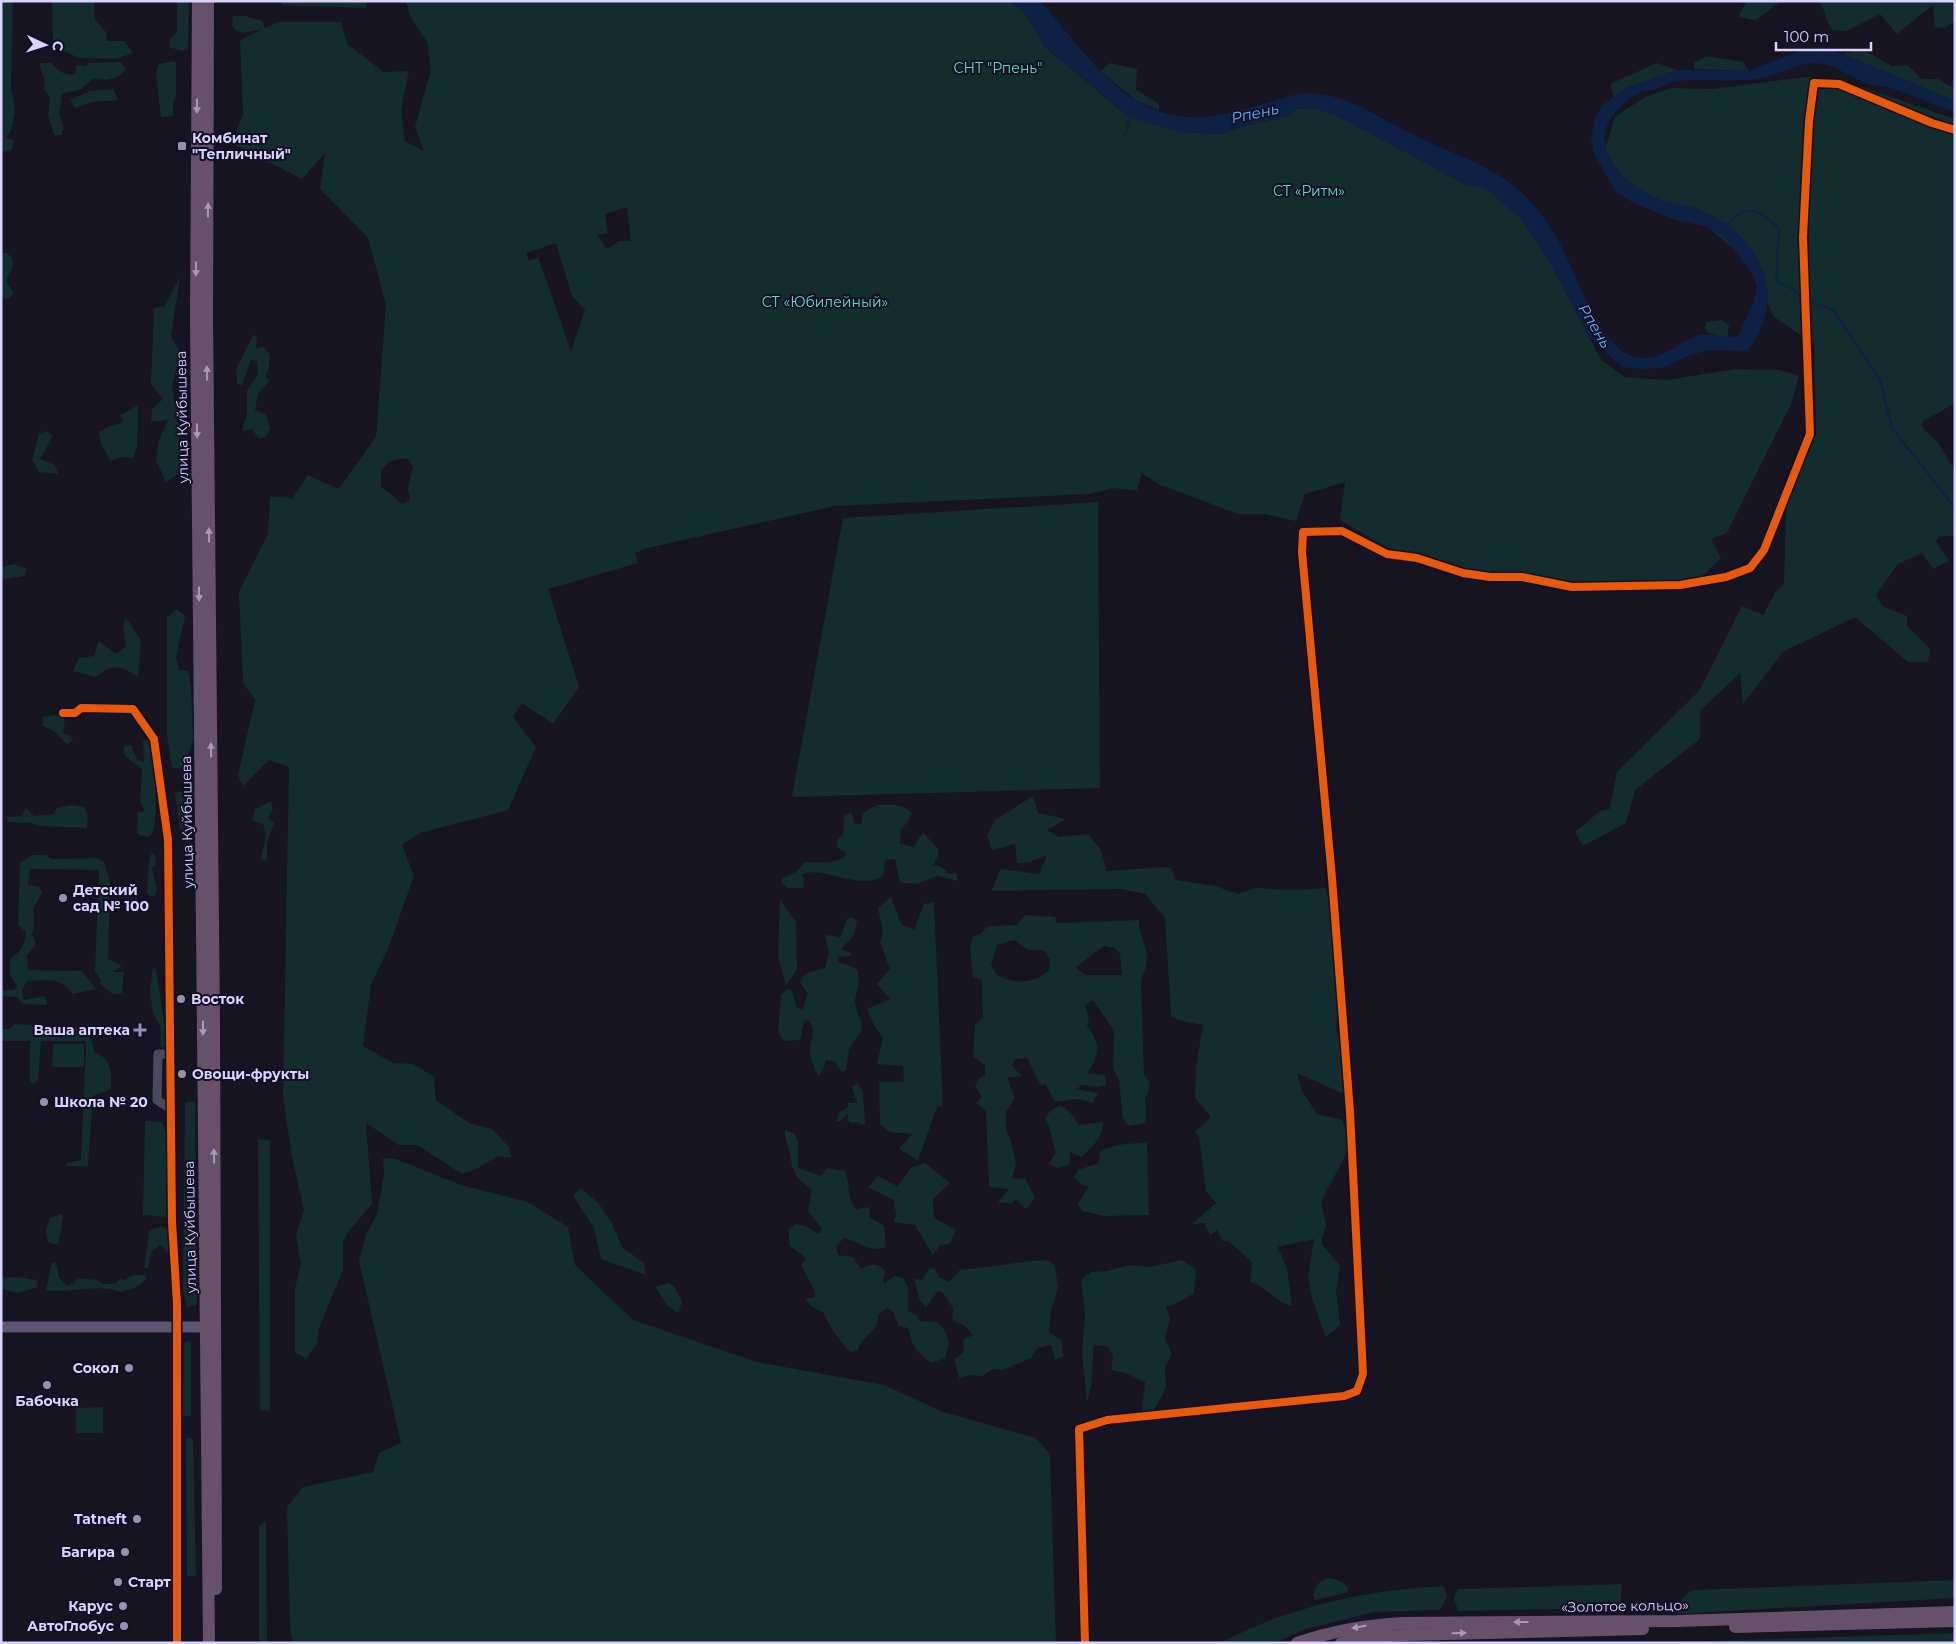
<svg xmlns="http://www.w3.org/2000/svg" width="1956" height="1644" font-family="Montserrat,sans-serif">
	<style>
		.green { fill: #132c2d; fill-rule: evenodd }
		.water { fill: #0d2144 }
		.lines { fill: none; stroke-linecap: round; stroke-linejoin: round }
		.stream { stroke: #0d2144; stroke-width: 2 }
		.minor { stroke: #4a4962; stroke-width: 9 }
		.major { stroke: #5e5373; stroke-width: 11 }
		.highway { stroke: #67516a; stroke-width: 12 }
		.cycleway-casing { stroke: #130f26; stroke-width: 11 }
		.cycleway { stroke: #e8590c; stroke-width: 8 }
		.oneway { fill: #a699bc }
		.poi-dot { fill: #9591b1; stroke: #130f26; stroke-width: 2 }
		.labels { text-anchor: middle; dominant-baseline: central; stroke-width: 4; stroke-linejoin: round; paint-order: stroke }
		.park-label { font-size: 14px; fill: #5fe0c0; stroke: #130f26 }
		.poi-label { font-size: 14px; font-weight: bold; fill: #d9d4ff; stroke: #130f26; text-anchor: start }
		.street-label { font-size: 14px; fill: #d9d4ff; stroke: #130f26 }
		.water-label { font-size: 15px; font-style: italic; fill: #62b6ff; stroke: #130f26 }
	</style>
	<rect width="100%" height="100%" fill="#161421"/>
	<g class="green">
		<path d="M1,1H13L11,88L15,110L11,131L6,137L14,141L11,150L1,152Z"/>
		<path d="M52,1H94L95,20L106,32L107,41H124L133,53L116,59L79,58L53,46Z"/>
		<path d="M177,1H189L188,48L182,51L169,47L170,38L177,33Z"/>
		<path d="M282,1H367L366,8L282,5Z"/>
		<path d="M406,1H1009L1024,11L1045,47L1118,108L1179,132L1221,134L1248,125L1287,116L1296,109L1315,108L1338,116L1465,184L1485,188L1521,218L1551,264L1601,360L1625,377L1667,380L1735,369L1780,370L1799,376L1791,404L1727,533L1711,539L1721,558L1702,577L1650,583L1574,582L1523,573L1473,571L1419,555L1388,548L1340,520L1345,482L1305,494L1296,521L1264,514H1238L1158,484L1142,473L1137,491L1113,488L1090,494L835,506L648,548L635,553L638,563L548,589L579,687L553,724L522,703L513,717L536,747L508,810L420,833L402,845L414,876L388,949L371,984L363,1046L393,1063L413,1064L434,1077L436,1100L469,1123L492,1129L509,1147L512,1158L498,1156L478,1168L462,1174L417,1145H399L366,1123L372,1204L348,1232L343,1242V1270L319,1328L317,1344L306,1359L295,1352V1288L301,1264L296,1234L304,1210L292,1157L283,1096L289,767L269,760L243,786L238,775L255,700L243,683L239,592L268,534L270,497L285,496L292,499L308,475L339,489L376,437L386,305L368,238L320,189L325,153L302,179L232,143L243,114L240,40L263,29C251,30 241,38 232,26L233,16H245L262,21L265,28L278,22H341L347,44L384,72L409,71L401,110L405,141L424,151L415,127L431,70L427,42L410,16ZM627,207L631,241H619L607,249L597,235L608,233L605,214ZM556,243L572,296L585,310L571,351L538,257L529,261L526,253ZM407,458L413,467L408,489L410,500L402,504L381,486V471L390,461Z"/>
		<path d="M1747,1H1781L1756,20L1738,17Z"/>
		<path d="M1818,1H1955V21L1944,28L1935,27L1933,5L1897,34L1880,14L1846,31L1833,30C1825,22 1825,6 1818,1Z"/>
		<path d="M1861,49L1892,66L1907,65L1922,79H1938L1955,89V101L1843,54Z"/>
		<path d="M1706,56L1743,62L1749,71L1694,69V63Z"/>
		<path d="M174,61L176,63V97L173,102V116L161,117L156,73L159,64Z"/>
		<path d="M121,62L126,70C117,80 105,81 92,79L81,89L62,94L59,114L64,128L61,135H54L48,115L50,97L44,89L45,82L39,63H51C57,70 65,76 75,74L77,65L86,66L89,63Z"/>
		<path d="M1110,63L1137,69L1136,90L1159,104V110L1137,101L1100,71Z"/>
		<path d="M1657,63L1677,70L1626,88L1614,97L1610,84Z"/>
		<path d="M1804,77L1842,80L1955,119V403L1926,420L1924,419L1921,426L1939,444L1955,471V535L1939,537L1936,541L1949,561L1933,569L1922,553L1898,564L1876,595L1882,606L1907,616V626L1930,649L1928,662H1908L1855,617L1783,652L1743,704L1740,673L1700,711V739L1635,790L1626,823L1583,846L1575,832L1600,811L1610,809L1617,772L1699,691L1742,606L1763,615L1776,591L1784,584L1786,504L1816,434L1814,344L1774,317L1748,261L1704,224L1625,197L1605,150L1615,117L1645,97L1672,88L1712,89Z"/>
		<path d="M113,89L118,100C99,103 93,98 76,109L70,100L90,91Z"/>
		<path d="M1,253H7L12,258L13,266L6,281L14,294L7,299L1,298Z"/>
		<path d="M180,277L171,336L180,353L172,386L176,409L182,471L166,482L156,460L159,440L168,420L151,422L152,409L163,399L151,384L154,308L165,306Z"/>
		<path d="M1722,320L1729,325L1727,339L1709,333L1705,329L1706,322Z"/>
		<path d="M253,335L257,336L256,349L263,346L270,355L268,372L265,376L269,381L258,394L255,410L266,415L270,428L266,437L259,439L252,429L242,431L247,414V391L258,374L257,361L251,360L242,385L237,384L236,369Z"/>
		<path d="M138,405L137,446L133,458L121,457L111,461L101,445L99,432L110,426L122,423L123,419L119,416Z"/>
		<path d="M46,431L53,436L40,459L55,465L58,474L39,472L32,460L39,434Z"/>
		<path d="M1098,502L1100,788L792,797L843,518Z"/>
		<path d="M15,564L27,569L24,576L1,580V567Z"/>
		<path d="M177,609L185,616L176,658L179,670L188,671L191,686L193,740L184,768H172L167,735V617Z"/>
		<path d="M126,618L141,640L138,677C119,665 114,664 96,677L73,671L79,658L94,656L99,641L116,654L126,646L123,625Z"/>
		<path d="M56,715L65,719L63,733L71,736L73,741L67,744L54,731L43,726L42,717Z"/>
		<path d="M148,738C152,757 163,823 149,837L139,835L137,832L138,812H143L145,810L140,802L142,769L125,756L123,747L131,745L137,760L144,762L143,741Z"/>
		<path d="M195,790L197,797L184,802L188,816L187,826L180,831L175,792Z"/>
		<path d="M1033,796L1038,813L1066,819L1047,830L1059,837L1088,834L1101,850L1107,871L1163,867L1171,868L1176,880L1215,886L1238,894L1256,888L1294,890L1325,888L1333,909L1338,1007L1336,1027L1345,1062L1344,1094L1297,1073L1302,1091L1317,1114L1342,1120L1352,1143L1321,1202L1326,1225L1321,1243L1340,1266L1336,1292L1340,1325L1326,1337L1312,1299L1308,1277L1314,1239L1278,1247L1287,1269L1292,1306C1272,1301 1269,1287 1250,1282L1252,1262L1228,1241H1223L1217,1230L1210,1235L1204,1223L1192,1224L1216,1203L1206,1191L1199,1137L1195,1132L1211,1117L1195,1098L1196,1067L1203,1025L1181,1021L1171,1016L1165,918L1145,894L1122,889L991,891L1001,869L1039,874L1047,855L1030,862L1017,863L1015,844L992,850L987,835L995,820Z"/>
		<path d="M271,801L273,809L268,818L274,823L267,843V861L261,859L266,835L263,824L252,820L255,809Z"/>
		<path d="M72,805L84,807L88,815L87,828L41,826L31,823L8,822L6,817L22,816L26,808L34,816L54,814L57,808Z"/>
		<path d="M877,805C890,805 902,803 912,813L907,823L901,829L900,844L914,847L923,832L937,848L939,853L933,866L938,865L950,874L956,873L958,881L937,876L917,884L900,883L895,859L885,860L883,876C858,892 822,864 801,875L804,879L803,888H787L781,883L783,878L796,872L805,862C818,862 837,865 847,854L838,848L836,842L843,834L844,816L851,812L855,823L861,824L863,813Z"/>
		<path d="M152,853L155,855L156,864L152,869L157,891L153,897L147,894L149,859Z"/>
		<path d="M33,855H46L52,859L96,858L104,862L110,881L108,959L122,966L112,972H124L122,993L114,995L100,984L101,981L95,971L99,870L30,869L28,884L39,887L42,893L33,909L34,926L32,935L36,944L27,956L28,970L82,971L96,989L73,994C60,976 48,981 27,981L22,990L24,1000L45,996L47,1005L23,1004L17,997L1,996V990H14L17,986L10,975V959C21,951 25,945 26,932L18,925L20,862Z"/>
		<path d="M891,897L901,924L914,930L924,904L934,902L943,1106L937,1107L918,1160L899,1149L912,1134L890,1132L880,1124L879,1082H904L903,1066L877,1064L883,1038L874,1025L867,1009L890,999L877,984L890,969L880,943L883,930L878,908Z"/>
		<path d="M780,900L796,922L797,969L786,986L778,956Z"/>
		<path d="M1025,915L1055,917L1057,923L1139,920C1140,947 1155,949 1141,980L1144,1075L1150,1082L1148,1093L1145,1097L1146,1123L1128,1126L1123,1118L1119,1080L1113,1069L1114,1031L1093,1000L1085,1005L1089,1020L1087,1026C1101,1043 1100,1055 1087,1073L1105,1075L1106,1085L1096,1087L1081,1085L1077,1089L1098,1093L1093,1103L1078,1099L1055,1102L1045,1084L1041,1086L1027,1058L1015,1059L1012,1066L1022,1076L1007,1078L1015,1098L1006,1112V1129L1013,1148L1016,1164L1012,1179L1025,1178L1035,1198L1026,1209L1015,1199L1012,1204L998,1202L1009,1189L989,1187L986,1111L976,1103L982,1097L975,1086L978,1079L985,1076V1066L973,1056L975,1025L983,1018L982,980L973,977L970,947L973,937L980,934L988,926L1017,925ZM1014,940L1028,950H1044L1050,960L1049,970C1034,984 1013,985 996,974L991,965L997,945ZM1104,946L1115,948L1120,954L1122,975H1086L1076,967Z"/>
		<path d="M851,917L857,920L854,935L841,949L851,953V956L839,957L838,961C844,966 852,964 858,971L859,980L855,1000L857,1013L862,1023L861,1032L849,1049L846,1071L842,1072L835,1062L826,1060L823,1071L818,1076C815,1069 810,1059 810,1052C810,1040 818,1030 808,1020L804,1021L800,1040L784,1041L778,1032L781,995L787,989H791L797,1008L803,1009L808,993L800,983C803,971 815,971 825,968L829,953L825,937L827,935L840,937L847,919Z"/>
		<path d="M153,968L156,970C160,994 163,1017 168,1040L162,1049L160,1044L161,1027L153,1014L150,991Z"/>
		<path d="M15,1024L85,1028L92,1041L94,1052C112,1059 112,1072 111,1089L93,1096L88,1166H65L67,1163L81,1160L86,1041H41L38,1080L34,1084L30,1081V1041H1V1029H9Z"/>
		<path d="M53,1044H84V1067H52Z"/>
		<path d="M857,1083L863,1092L865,1124L862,1125L857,1122L853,1123L848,1121V1113L841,1121H836L840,1112L848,1107V1103H857L852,1087Z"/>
		<path d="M195,1101L197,1304L187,1308L183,1289L185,1102Z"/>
		<path d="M1061,1105L1072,1114L1079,1125L1103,1122C1103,1138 1093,1145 1082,1157L1070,1152V1164L1058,1168L1049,1164L1056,1152C1051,1140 1052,1130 1045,1119L1050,1111Z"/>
		<path d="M145,1121L162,1122L166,1133V1216L163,1217L143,1215Z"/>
		<path d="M785,1130L794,1133L798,1141V1168L821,1176L827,1168L845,1171C851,1184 846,1198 856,1209L869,1207L870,1217L884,1226L886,1247C868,1254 859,1240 843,1238L836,1248L838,1255L853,1257L861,1269C871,1264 877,1262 885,1271L883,1281L884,1284L894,1276L903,1278L908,1288V1311L916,1315L920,1321L938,1322C949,1334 951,1343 945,1358L932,1363C916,1353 912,1345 908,1328L899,1326L893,1312L887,1308L878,1315C879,1333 863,1333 858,1350L851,1352C840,1343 829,1325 823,1312L812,1307L805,1299L815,1297V1291L801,1265L806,1258L790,1246L788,1229L796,1224L808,1227L817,1233L821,1232L822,1229L808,1211L812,1190C795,1177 793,1174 790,1154C789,1144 784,1141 785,1130Z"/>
		<path d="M258,1139L270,1140V1411L260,1410Z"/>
		<path d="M1147,1142L1149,1215L1105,1216L1082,1211L1078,1203L1089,1187L1081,1184L1074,1177L1078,1170L1099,1163L1100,1152C1118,1142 1127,1145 1147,1142Z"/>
		<path d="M383,1158L396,1159L461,1185L528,1202L568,1227L575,1265L633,1320L757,1362L884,1385L943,1412L1036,1438L1050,1454L1056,1643H293L290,1627L287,1507L303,1487L373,1472L379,1453L401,1443L359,1261L366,1235L377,1214L384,1175Z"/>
		<path d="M925,1163L950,1183L933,1199L934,1218L956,1230L949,1244L940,1245L933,1255L915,1225L894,1222L896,1215L894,1200L868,1187L878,1176L897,1186L912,1167Z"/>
		<path d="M581,1188L599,1204L612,1223L622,1247L644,1263L646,1275L601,1259L594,1228L573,1196Z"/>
		<path d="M60,1214L63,1216L59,1241L56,1245L48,1242L46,1230L50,1218Z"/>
		<path d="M161,1226L170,1230L168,1253L161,1245L152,1251L148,1268H144L149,1231Z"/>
		<path d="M1041,1260L1049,1261L1055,1266L1058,1288L1051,1310L1049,1332L1062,1341L1063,1357L1055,1359L1051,1345L1037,1348L1031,1358L1003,1370L993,1369L983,1376L968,1375L959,1378L954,1359L964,1352L963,1340L973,1335L965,1326L952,1320L953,1308L942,1292L938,1291L926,1307L920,1301L914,1279L922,1280L930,1268L935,1269L939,1277L949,1282L960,1270Z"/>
		<path d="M1181,1260L1196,1269L1194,1293L1180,1302L1166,1307L1170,1319L1165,1338L1172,1354L1165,1367L1166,1388L1151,1416L1142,1410L1145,1382L1125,1373L1111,1370L1113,1356L1108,1347L1094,1345L1091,1386L1087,1403L1082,1352L1085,1315L1081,1279L1091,1272L1108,1271L1128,1265L1151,1267Z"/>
		<path d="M52,1262L56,1263L59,1277L67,1286L73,1284L78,1278L97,1280L102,1284H115L120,1279L125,1280L133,1275H145L147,1278L139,1286L121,1292C96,1283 70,1294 46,1290Z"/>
		<path d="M17,1277L37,1280L38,1287L19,1293L1,1289V1278Z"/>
		<path d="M669,1283L674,1286L682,1302L678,1313L667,1305L655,1287Z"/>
		<path d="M191,1341V1416H183L184,1342Z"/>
		<path d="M103,1407V1433H76V1408Z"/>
		<path d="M186,1437L193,1439L196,1576H187Z"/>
		<path d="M266,1521L267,1643H259V1526Z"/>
		<path d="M1328,1578C1338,1579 1343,1582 1349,1589L1346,1593L1315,1600L1313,1595C1315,1587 1319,1580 1328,1578Z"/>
		<path d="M1955,1580V1598L1678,1614L1681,1599L1692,1590Z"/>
		<path d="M1622,1584L1620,1608L1458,1611L1454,1598L1458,1589Z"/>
		<path d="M1444,1586L1447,1597L1440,1610L1374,1612L1306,1629L1274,1643H1220C1239,1634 1259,1624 1279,1617C1332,1599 1388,1588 1444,1586Z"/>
		<path d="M1955,1633V1643L1679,1642Z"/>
	</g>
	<path class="water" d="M1009,1H1040C1068,32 1101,80 1137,101C1184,129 1223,115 1271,102C1282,99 1294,94 1305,93C1345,92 1380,119 1414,135C1451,154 1483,161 1518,189C1534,203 1547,222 1558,240C1576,271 1598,348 1635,357C1664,363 1679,340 1700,335C1714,333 1724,339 1738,336L1753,303L1757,286L1752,273L1723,235L1704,226L1676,220L1635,204L1616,192L1594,154L1591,139L1595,118L1603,105L1626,88L1677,70L1749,71L1800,51L1819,48L1843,54L1955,101V111C1933,106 1912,95 1891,88C1882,85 1873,86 1865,83C1848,76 1836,65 1817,63C1797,62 1776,77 1755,79C1728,83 1699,77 1672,82C1668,83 1663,86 1659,88C1652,91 1643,90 1637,94C1612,110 1594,132 1612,162C1622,180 1644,193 1662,200C1671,204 1682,204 1692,207C1725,218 1751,240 1764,273C1774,299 1764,329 1748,351L1709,350L1687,356L1662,368L1641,369L1622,367L1590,338L1551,264L1521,218L1485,188L1465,184L1338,116L1315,108L1296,109L1287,116L1248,125L1221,134L1179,132L1131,118L1045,47L1024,11Z"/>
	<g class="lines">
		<g class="stream">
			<path d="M1125,137L1130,115"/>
			<path d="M1726,226C1744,201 1762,211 1779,229L1776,281L1794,290L1801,297"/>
			<path d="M1808,300L1834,311L1880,380L1892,428L1955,508"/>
		</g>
		<g class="minor">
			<path d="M63,713H75L81,708L133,709L154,739L168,840L172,1222L177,1304V1643"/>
			<path d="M171,1109L157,1100L158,1054H171"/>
			<path d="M1085,1643L1079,1429L1107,1420L1344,1396L1357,1391L1363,1374L1350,1112L1332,878L1302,552L1303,532L1342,531L1387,554L1417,558L1463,573L1490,577H1522L1572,587L1680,585L1726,577L1750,568L1764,550L1810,434L1803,237L1809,121L1814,83L1839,84L1932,123L1955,130"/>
		</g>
		<path class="major" d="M1,1327H214"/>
		<g class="highway">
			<path d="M198,1L196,318L209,1643"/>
			<path d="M208,1L207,319L214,1026L216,1589"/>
			<path d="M1735,1627L1955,1621"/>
			<path d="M1297,1643C1332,1631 1366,1625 1403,1623L1678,1621L1955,1612"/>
			<path d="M1341,1643L1367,1637L1405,1635L1643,1629"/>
		</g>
		<g class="cycleway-casing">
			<g id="cycleway">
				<path d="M63,713H75L81,708L133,709L154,739L168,840L172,1222L177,1304V1643"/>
				<path d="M1085,1643L1079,1429L1107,1420L1344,1396L1357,1391L1363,1374L1350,1112L1332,878L1302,552L1303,532L1342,531L1387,554L1417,558L1463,573L1490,577H1522L1572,587L1680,585L1726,577L1750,568L1764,550L1810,434L1803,237L1809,121L1814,83L1839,84L1932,123L1955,130"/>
			</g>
		</g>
		<use href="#cycleway" class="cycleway"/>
	</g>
	<defs><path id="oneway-solid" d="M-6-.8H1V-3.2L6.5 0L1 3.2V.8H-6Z" transform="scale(1.25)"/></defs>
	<g class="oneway">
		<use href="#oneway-solid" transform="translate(197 106) rotate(91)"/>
		<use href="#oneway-solid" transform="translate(208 210) rotate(-89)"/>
		<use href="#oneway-solid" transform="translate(196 269) rotate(91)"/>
		<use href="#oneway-solid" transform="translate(207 373) rotate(-91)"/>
		<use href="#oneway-solid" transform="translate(197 431) rotate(89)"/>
		<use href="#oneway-solid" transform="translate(209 535) rotate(-91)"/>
		<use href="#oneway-solid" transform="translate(199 594) rotate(89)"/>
		<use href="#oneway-solid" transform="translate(211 750) rotate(-91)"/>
		<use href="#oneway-solid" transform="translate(203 1028) rotate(90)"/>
		<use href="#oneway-solid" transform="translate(214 1156) rotate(-91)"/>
		<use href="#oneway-solid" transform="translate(1521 1622) rotate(180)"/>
		<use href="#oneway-solid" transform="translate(1359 1627) rotate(169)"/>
		<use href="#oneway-solid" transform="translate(1459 1633) rotate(-1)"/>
	</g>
	<g class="poi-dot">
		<rect x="177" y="141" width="10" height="10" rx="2.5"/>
		<circle cx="63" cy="898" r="5"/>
		<circle cx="181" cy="999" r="5"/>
		<path d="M137.5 1022.5h5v5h5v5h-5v5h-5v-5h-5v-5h5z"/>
		<circle cx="182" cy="1074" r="5"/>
		<circle cx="44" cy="1102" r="5"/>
		<circle cx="129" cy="1368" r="5"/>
		<circle cx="47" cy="1385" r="5"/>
		<circle cx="137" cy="1519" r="5"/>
		<circle cx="125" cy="1552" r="5"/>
		<circle cx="118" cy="1582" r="5"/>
		<circle cx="123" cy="1606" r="5"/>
		<circle cx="124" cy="1626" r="5"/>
	</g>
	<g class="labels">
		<g class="park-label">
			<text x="998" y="68">СНТ "Рпень"</text>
			<text x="1309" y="191">СТ «Ритм»</text>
			<text x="825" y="302">СТ «Юбилейный»</text>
		</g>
		<g class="poi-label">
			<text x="192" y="138">Комбинат<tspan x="192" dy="16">"Тепличный"</tspan></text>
			<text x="73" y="890">Детский<tspan x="73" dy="16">сад № 100</tspan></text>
			<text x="191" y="999">Восток</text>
			<text x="130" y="1030" text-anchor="end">Ваша аптека</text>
			<text x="192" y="1074">Овощи-фрукты</text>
			<text x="54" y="1102">Школа № 20</text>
			<text x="119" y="1368" text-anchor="end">Сокол</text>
			<text x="47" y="1401" text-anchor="middle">Бабочка</text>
			<text x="127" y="1519" text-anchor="end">Tatneft</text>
			<text x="115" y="1552" text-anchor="end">Багира</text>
			<text x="128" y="1582">Старт</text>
			<text x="113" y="1606" text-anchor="end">Карус</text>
			<text x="114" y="1626" text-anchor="end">АвтоГлобус</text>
		</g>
		<g class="street-label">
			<text transform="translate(182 417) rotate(-91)">улица Куйбышева</text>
			<text transform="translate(187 822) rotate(-91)">улица Куйбышева</text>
			<text transform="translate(190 1227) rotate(-91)">улица Куйбышева</text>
			<text transform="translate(1625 1606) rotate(-1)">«Золотое кольцо»</text>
		</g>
		<g class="water-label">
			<text transform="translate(1255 113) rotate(-12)">Рпень</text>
			<text transform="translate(1595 326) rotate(59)">Рпень</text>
		</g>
	</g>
	<rect width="1956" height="1644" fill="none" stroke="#d9d4ff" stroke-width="5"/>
	<g transform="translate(45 45) rotate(94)" stroke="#130f26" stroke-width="4" paint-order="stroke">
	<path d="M0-4L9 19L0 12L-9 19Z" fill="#d9d4ff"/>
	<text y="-8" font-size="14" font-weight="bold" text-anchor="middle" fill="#d9d4ff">С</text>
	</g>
	<path d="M1776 42v8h95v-8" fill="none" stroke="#d9d4ff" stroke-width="2.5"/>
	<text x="1784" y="42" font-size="15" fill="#d9d4ff" stroke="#130f26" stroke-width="4" paint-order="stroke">100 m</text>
</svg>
